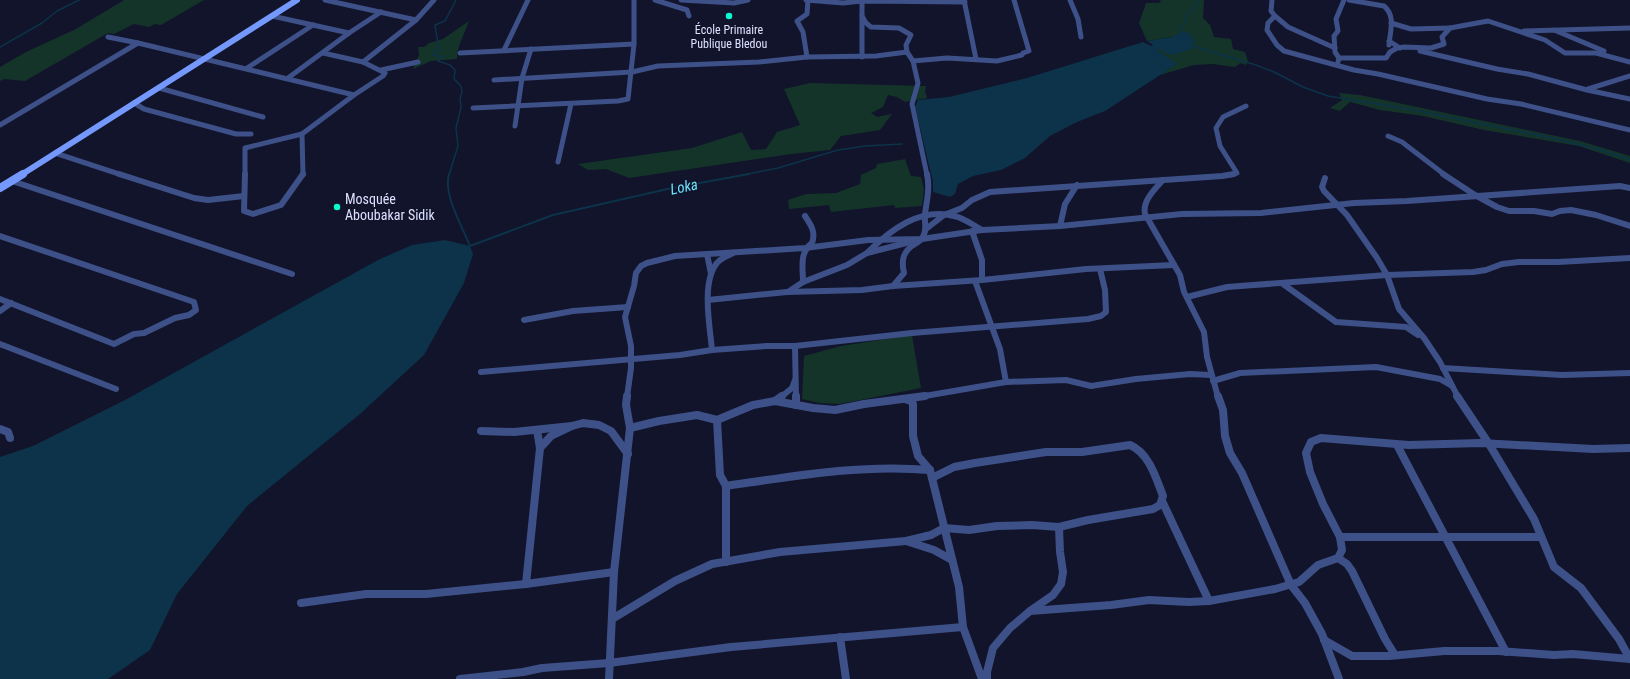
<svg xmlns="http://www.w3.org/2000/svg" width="1630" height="679" font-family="'Roboto Condensed',sans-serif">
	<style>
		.green { fill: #14342a }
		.water { fill: #0c3349 }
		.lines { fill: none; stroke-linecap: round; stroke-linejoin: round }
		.stream-far1 { stroke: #0c3349; stroke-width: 1.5 }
		.stream { stroke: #0c3349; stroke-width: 2 }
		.street-far2 { stroke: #3d5088; stroke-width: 5 }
		.street-far1 { stroke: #3d5088; stroke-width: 6 }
		.street { stroke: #3d5088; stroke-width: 8 }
		.secondary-far1 { stroke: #7498fc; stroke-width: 6 }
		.secondary { stroke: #7498fc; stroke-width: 8 }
		.poi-dot { fill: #0bfbce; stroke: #11142a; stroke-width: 1.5 }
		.labels { text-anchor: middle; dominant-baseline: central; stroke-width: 3; stroke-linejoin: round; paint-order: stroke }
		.far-poi-label { font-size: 12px; fill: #dbe1fe; stroke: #11142a }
		.poi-label { font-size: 14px; fill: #dbe1fe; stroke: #11142a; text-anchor: start }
		.water-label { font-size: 15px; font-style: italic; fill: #6be3fc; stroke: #11142a }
	</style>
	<rect width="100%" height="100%" fill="#11142a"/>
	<g class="green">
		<path d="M124,0H204L161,25L155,24L149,27L134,24L114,34L108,33L25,81L4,79L0,81V67L26,52L76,29Z"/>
		<path d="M1161,0H1204L1203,18L1210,25L1214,37L1231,39L1233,49L1245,52L1248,61L1246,65L1240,63L1235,67L1213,64L1194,65L1160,75L1176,64L1156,50L1173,37L1147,41L1139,23L1146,3H1159Z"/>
		<path d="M469,21C464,36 457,45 457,59L431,61L413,69L419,55L418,47H424L429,43L443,39Z"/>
		<path d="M810,83L926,86L925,91L927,98L905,102L897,97L888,95L883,107L871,113L877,117L892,114L880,130L841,136L830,150L791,154L629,178L606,169L588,170L578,164L692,148L742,132L751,150L766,149L777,132L800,125L784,89Z"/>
		<path d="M1339,93L1360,95L1580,141L1630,156V163L1579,146L1484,130L1423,116L1380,110L1350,102L1340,111L1330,108L1342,100Z"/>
		<path d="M905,159L911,176L921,177L924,190L922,206L895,208L894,205L831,212L829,205L789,209L788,200L806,194L836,193L860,184L861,175L876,168L877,164Z"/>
		<path d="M912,335L921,388L840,404L820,403L802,399L804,356L841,346Z"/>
	</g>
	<g class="water">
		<path d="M1181,32H1188L1194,41L1192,49L1171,55L1159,49L1157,50L1177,64L1105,111L1077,122L1050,136L1025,158L1001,170L973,176L958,184L955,194L950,197L933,192V182L915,107L918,100L949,97L1027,78L1143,42L1151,46L1153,45L1147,41L1173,37Z"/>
		<path d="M445,240L470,246L473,254L464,283L424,355L360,414L247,506L177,594L150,650L108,679H0V457L33,446L125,400L378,260L412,245Z"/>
	</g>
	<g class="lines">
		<g class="stream-far1">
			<path d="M1181,32L1187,14L1196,6L1198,0"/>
			<path d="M1193,46L1256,65L1274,72L1303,87L1328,96L1409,109L1552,138L1598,149L1630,160"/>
			<path d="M0,47L42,23L57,11L79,0"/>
			<path d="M449,175L458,146L456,128L461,107L460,98L462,92L461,86L454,79L455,70L450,65L438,61L443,57L433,55V52L439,49L435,25L445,21L456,0"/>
			<path d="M743,175L778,168L838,150L865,146L902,144"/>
		</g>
		<path class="stream" d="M449,174C443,194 462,226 470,246L553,215L672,188L749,174"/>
		<g class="street-far2">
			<path d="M325,0L416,20L363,62"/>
			<path d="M655,0L687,10L689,16"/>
			<path d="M681,0L734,3L748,0"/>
			<path d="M806,0L843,3L862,1L965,2"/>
			<path d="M862,0V57"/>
			<path d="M964,0L976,59"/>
			<path d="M1070,0L1078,19L1081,37"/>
			<path d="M1272,0L1271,11L1275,16L1268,23L1267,30L1277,45L1284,51L1354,70L1378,74L1487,99L1521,104L1630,130"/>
			<path d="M1349,0L1384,6C1396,16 1390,31 1389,45"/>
			<path d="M272,16L349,33"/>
			<path d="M862,16L866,23L871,27L899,28L911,35L906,45L907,52L913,61L918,83L912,104L927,175"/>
			<path d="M1275,16L1288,27L1335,48"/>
			<path d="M416,20L434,0"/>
			<path d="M1391,23L1411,29L1450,28"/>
			<path d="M1554,30L1604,51"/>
			<path d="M1524,31L1630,28"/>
			<path d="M1389,41L1400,48"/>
			<path d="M138,43L354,95"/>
			<path d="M504,50L528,0"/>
			<path d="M1420,51L1497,69L1528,74L1587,90L1630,99"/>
			<path d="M460,53L634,44"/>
			<path d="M807,57L803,32L797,21L807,14L808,0"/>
			<path d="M1339,58H1386L1390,52L1397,48L1404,47L1431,48L1444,44L1442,37L1450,28L1488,21L1545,40L1565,53H1596L1630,62"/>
			<path d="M913,61L947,58L997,61L1022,55L1023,53L1029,51L1014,0"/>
			<path d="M1338,62L1339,58L1335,52L1334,36L1338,31L1336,19L1344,0"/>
			<path d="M247,68L313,25"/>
			<path d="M381,70L418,62"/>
			<path d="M288,78L349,33L381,12"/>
			<path d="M494,80L632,72L658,66L759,62L807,57L876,56L907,52"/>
			<path d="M159,88L263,117"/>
			<path d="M1588,89L1630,76"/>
			<path d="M134,103L144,109L236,134H251"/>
			<path d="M473,108L618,101L628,99L634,44V0"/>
			<path d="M0,125L138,43L108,37"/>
			<path d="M515,126L522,78L531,49"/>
			<path d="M302,134L303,175"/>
			<path d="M302,134L354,95L383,76L385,73L363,62L323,53"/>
			<path d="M1388,136L1402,142L1445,175"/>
			<path d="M55,153L122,175"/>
			<path d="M558,162L571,104"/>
			<path d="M245,175V148L302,134"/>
			<path d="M1229,175L1237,173L1220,146L1216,128L1223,117L1246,106"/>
		</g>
		<g class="street-far1">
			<path d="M119,174L194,198L208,200L244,196"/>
			<path d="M245,174L244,211L253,214L281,205L303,174"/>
			<path d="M1443,174L1475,195L1497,207L1509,211H1534L1552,214L1560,211L1571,210L1596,215L1630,226"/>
			<path d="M1325,178L1322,187L1324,191L1347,215L1377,258L1387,275L1399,309L1424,338L1440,362L1458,397"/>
			<path d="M1163,180C1155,189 1142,201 1145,214L1180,275L1184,292L1204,332L1207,357L1218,397"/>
			<path d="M12,181L292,274"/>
			<path d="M1060,226L1065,204L1077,185"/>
			<path d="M926,229L944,215L962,208L972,200L990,192L1222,176L1234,174"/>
			<path d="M972,231L982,260V280"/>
			<path d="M0,236L194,302L196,310L189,315L175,318L144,333L134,334L114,344L0,299"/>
			<path d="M867,253C890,230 920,207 954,216C964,218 973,225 982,230"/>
			<path d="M707,254L711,274"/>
			<path d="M975,281L1000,349L1006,382"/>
			<path d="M803,282C803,267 799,253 812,243C816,232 811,225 805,216"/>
			<path d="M1283,284L1336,322L1406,327L1418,335"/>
			<path d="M893,286L904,273C901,260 903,251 915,244C917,242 921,241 922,238C928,231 924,222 925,214C927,199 930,188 927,174"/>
			<path d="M788,292L803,282L847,265L867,253L910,242"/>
			<path d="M1187,297L1227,287L1387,275L1473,272L1486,270L1502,264L1519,262H1558L1630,258"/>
			<path d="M708,300L787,292L862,290L893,286L982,280L1086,269L1174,265"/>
			<path d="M0,311L11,303"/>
			<path d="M524,320L573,311L628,307"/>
			<path d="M0,344L116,389"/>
			<path d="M795,346L796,397"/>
			<path d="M712,350C710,327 701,282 717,263C721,258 728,256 733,253"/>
			<path d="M1443,368L1562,375L1630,373"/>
			<path d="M481,372L680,355L712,350L767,346H795L912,333L1088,319L1101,316L1106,312L1105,290L1100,269"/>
			<path d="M1213,381L1240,373L1376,367L1440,379L1452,386"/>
			<path d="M627,397L631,368V346L625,317L634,286L636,273L641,266L647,263L675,256L805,248L868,240L922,239L982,230L1060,226L1182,214L1261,213L1354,203L1407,201L1620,186L1630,188"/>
			<path d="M781,397L792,388L795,380"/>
			<path d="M919,397L1006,382L1066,380L1091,386L1136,379L1190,374L1211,375"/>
		</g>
		<g class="street">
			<path d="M796,396V405"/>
			<path d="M1218,396L1223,410L1225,436L1230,453L1242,473L1291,585L1305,603L1322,634L1339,679"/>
			<path d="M1457,396L1489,444L1534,519L1554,567L1581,588L1619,639L1630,659"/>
			<path d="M905,399L911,401L913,404V436L918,456L930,470L959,587L963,627L982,679"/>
			<path d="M775,401L782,396"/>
			<path d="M717,420L720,475L726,486V562"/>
			<path d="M630,428L659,421L697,415L717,420L753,405L775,401L813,408L835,410L864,404L925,396"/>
			<path d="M0,429L8,432L10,438"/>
			<path d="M537,430L540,448"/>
			<path d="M481,431L514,432L572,426L583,423L599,425L611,431L628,454"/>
			<path d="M1397,445L1506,652"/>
			<path d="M726,486C794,476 861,464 930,470"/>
			<path d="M1163,503L1209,601"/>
			<path d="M1340,537H1541"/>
			<path d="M906,541L934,550L952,560"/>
			<path d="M1338,558L1347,564L1352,571L1385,639L1395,655"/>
			<path d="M526,584L540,448L551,436L572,426"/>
			<path d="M301,603L366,594H426L526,584L614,572"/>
			<path d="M1030,611L1053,595L1061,584L1063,572L1060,552L1059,527"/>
			<path d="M612,619L675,581L712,564L780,552L906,541L931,535L944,528L969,530L997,526L1032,525L1059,527L1088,520L1153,509L1160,505L1163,496C1156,478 1149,453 1130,445L1082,452H1046L975,463L954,467L932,478"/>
			<path d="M840,637L846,679"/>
			<path d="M1324,640L1352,656H1389L1444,651H1498L1554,655L1573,654L1630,659"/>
			<path d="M460,679L523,672L542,668L609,663L731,647L963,627"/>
			<path d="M609,679L614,572L630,428L626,405L627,396"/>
			<path d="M987,679V672L993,648L1010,628L1030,611L1111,605L1149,600L1189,602L1209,601L1275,589L1299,582L1318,565L1338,558L1342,550L1340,537L1323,504L1310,472L1306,453L1311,442L1321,438L1409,445L1480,443L1593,449L1630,448"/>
		</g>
		<path class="secondary-far1" d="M21,175L297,0"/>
		<path class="secondary" d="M0,188L23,174"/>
	</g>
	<g class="poi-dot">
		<circle cx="729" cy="16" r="4"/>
		<circle cx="337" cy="207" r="4"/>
	</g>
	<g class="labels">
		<g class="far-poi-label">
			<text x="729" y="30">École Primaire<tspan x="729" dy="14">Publique Bledou</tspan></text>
		</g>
		<g class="poi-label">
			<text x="345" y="199">Mosquée<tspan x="345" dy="16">Aboubakar Sidik</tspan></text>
		</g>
		<g class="water-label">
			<text transform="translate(684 187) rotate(-12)">Loka</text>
		</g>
	</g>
</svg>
